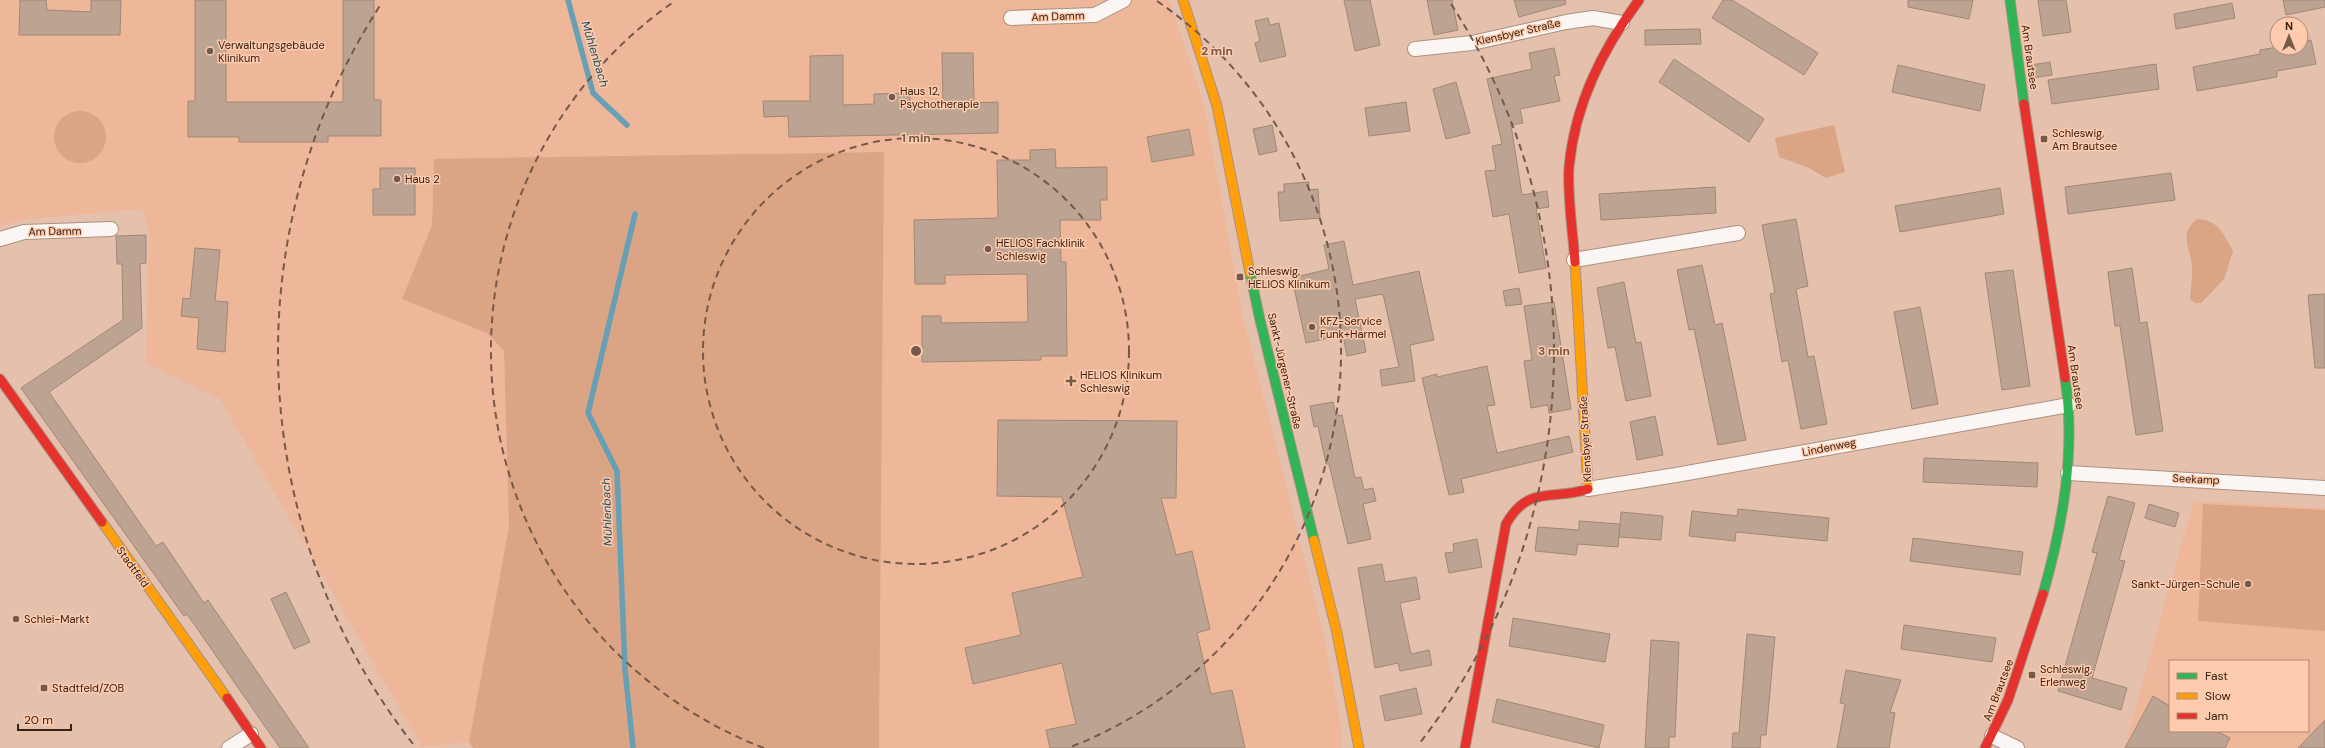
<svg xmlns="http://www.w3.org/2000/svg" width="2325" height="748" font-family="'DM Sans',sans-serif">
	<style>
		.built { fill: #eeb799; fill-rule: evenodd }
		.green { fill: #dba484 }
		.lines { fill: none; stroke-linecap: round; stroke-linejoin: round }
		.stream { stroke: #679fb5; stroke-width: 5.5 }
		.building { fill: #bda492; stroke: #a08875 }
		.street-casing { stroke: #ab9080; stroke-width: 16 }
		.fast-casing { stroke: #ab9080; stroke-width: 11 }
		.slow-casing { stroke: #ab9080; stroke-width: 11 }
		.jam-casing { stroke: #ab9080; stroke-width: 11 }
		.street { stroke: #fbf6f3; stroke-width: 14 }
		.fast { stroke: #30b455; stroke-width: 9 }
		.slow { stroke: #ff9f0a; stroke-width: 9 }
		.jam { stroke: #e5322d; stroke-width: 9 }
		.ring { fill: none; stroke: #755949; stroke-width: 2; stroke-dasharray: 7 5 }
		.poi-dot { fill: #755949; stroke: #fecbae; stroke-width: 1.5 }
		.labels { text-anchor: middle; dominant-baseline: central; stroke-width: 3; stroke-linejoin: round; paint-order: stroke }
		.street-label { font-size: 11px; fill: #392113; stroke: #fecbae }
		.poi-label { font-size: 11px; fill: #392113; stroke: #fecbae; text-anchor: start }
		.water-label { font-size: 12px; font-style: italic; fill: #215369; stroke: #fecbae }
		.centre { fill: #755949; stroke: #fecbae; stroke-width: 2 }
		.ring-label { font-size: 12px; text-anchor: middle; font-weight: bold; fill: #755949; stroke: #fecbae; stroke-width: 3; stroke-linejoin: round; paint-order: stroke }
	</style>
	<rect width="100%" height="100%" fill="#e4c0ad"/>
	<g class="built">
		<path d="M0,0H1169L1204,105L1242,313L1322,628L1341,726L1342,748H879L884,152L434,160L432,225L402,299L487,333L504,350L509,527L469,742L422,747L220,399L146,363L149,231L142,209L26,219L0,226Z"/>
		<path d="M2194,501L2325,508V748H2124ZM2170,661H2308V731H2170Z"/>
	</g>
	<g class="green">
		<circle cx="80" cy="137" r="26"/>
		<path d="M1834,125L1845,172L1826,178L1809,168L1779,157L1775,138Z"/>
		<path d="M884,152L879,748H473L469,742L509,527L504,351L487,333L402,299L432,225L434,159Z"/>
		<path d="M2197,219C2218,219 2224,235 2233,251L2224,279L2201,303H2195L2190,299C2191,288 2193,275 2192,265C2189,245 2179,234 2197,219Z"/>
		<path d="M2203,504L2325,510V631L2198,621Z"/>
	</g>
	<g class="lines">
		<g class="stream">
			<path d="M568,0L593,93L627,125"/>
			<path d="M633,748L625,669L617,471L588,413L635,214"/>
		</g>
	</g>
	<g class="building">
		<path d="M20,0H46L47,10L91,12V0H121L120,35H19Z"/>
		<path d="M195,0H226V102H343V0H374V100H381V136H328V142H239V137H188V101H195Z"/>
		<path d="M1344,0H1370L1380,45L1355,51Z"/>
		<path d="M1427,0H1452L1458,30L1434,35Z"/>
		<path d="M1514,0H1565L1566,4L1519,17Z"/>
		<path d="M1723,0H1732L1818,53L1804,75L1712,18Z"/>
		<path d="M1908,0H1973L1969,19L1908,7Z"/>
		<path d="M2038,0H2066L2071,32L2043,36Z"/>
		<path d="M2283,0H2325V7L2286,15Z"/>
		<path d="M2232,3L2235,18L2176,29L2174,14Z"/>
		<path d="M1268,18L1270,25L1279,23L1286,56L1260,62L1255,43L1260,41L1255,21Z"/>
		<path d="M1700,29L1701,44L1645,45V30Z"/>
		<path d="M2311,40L2316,64L2277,71V77L2197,91L2193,67L2260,54V50L2277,47L2301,48V42Z"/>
		<path d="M1554,48L1560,75L1554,76L1560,101L1520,109L1523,123L1511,125L1522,195L1547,191L1549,207L1536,209L1546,268L1519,273L1509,214L1493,217L1485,171L1496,170L1492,146L1502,144L1487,79L1532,69L1529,53Z"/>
		<path d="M942,53H973L974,103L998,102V133L789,137L788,116L764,117L763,101H810V56L843,55V105L874,104V94L910,93V104L943,103Z"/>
		<path d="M1674,59L1764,119L1749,142L1659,82Z"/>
		<path d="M2050,62L2052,75L2032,78L2031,65Z"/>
		<path d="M2156,64L2159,89L2052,104L2048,80Z"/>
		<path d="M1898,65L1985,85L1980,111L1892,92Z"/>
		<path d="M1456,82L1470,133L1446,139L1433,89Z"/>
		<path d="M1406,102L1410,131L1369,136L1365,108Z"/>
		<path d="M1272,125L1277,151L1259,155L1253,129Z"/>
		<path d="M1189,129L1194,155L1152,162L1147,137Z"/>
		<path d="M1055,149L1056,168L1107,167V200H1100L1101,220H1060L1061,262H1066L1067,356H1041V360L922,362V316H941V323L1028,322L1027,274L945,275V284H915L914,220L998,218L997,160H1030V150Z"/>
		<path d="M380,168H415V215H373V189H380Z"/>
		<path d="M2171,173L2175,200L2068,214L2065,187Z"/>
		<path d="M1309,182V190L1318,189L1320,218L1280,221L1278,192H1284V184Z"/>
		<path d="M1715,187L1716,213L1601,220L1599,194Z"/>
		<path d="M2000,188L2004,214L1900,232L1895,206Z"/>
		<path d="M1796,219L1808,286L1796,289L1808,357L1814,356L1827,424L1801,429L1788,360L1782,362L1770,294L1775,293L1762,225Z"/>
		<path d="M146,235V263L140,264L142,328L49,392L156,546L163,542L204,603L208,600L309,748H280L187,614L184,616L21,388L123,320L122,264H117L116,236Z"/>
		<path d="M1344,241L1353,285L1419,271L1434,340L1410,345L1415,381L1382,386L1380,370L1399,367L1383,294L1355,299L1366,352L1347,356L1343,335L1306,343L1292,278L1329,269L1324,245Z"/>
		<path d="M195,248L220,250L215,301L228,302L225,352L197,349L199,318L181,316L183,298L190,299Z"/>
		<path d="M1702,265L1715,325L1722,323L1746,440L1718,445L1694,329L1689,330L1677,270Z"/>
		<path d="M2132,268L2140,323L2147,322L2163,431L2136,435L2120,326H2115L2108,272Z"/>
		<path d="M2013,270L2030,386L2002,390L1985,273Z"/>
		<path d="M1624,282L1636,343L1641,342L1651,396L1626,401L1615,347L1608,348L1597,288Z"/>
		<path d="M1519,288L1522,304L1506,306L1503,291Z"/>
		<path d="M2325,294V368H2315L2308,295Z"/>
		<path d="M1554,302L1571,409L1549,413L1548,405L1531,408L1524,361L1532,360L1524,306Z"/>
		<path d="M1920,307L1938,404L1912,409L1894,312Z"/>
		<path d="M1487,366L1495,405L1487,406L1497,453L1569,436L1573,452L1461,479L1464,492L1449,495L1422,378L1437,374V377Z"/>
		<path d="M1333,402L1336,416L1342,415L1355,478L1361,477L1364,490L1373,488L1376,501L1363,504L1371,539L1348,544L1329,464H1326L1318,426L1314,427L1310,406Z"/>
		<path d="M1655,416L1663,455L1637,460L1630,422Z"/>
		<path d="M998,420L1177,421L1176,498H1161L1176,555L1192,551L1210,629L1197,633L1211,694L1232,690L1245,748H1050L1046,730L1076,724L1062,663L973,684L965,648L1021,635L1012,593L1083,577L1062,497L997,496Z"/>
		<path d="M1924,458L2038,463L2037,487L1923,482Z"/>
		<path d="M2108,496L2135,503L2119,560L2125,561L2092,678L2127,688L2121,710L2058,691L2097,553L2092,552Z"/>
		<path d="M2149,504L2179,513L2175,527L2145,518Z"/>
		<path d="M1738,509L1829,518L1827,541L1736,532L1735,541L1689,536L1692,511L1737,516Z"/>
		<path d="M1621,512L1663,516L1661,540L1619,537Z"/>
		<path d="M1579,521L1620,524L1618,547L1578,544L1576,555L1535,551L1538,527L1579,530Z"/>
		<path d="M1913,538L2023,552L2020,575L1910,561Z"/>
		<path d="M1477,539L1482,567L1449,573L1445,553L1454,552L1453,544Z"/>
		<path d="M1382,564L1385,582L1416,577L1420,599L1400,603L1411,654L1429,650L1432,665L1400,671L1398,663L1375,668L1358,568Z"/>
		<path d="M286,592L310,642L294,649L271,599Z"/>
		<path d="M1513,618L1610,634L1605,662L1509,646Z"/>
		<path d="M1904,625L1996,638L1992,662L1901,649Z"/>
		<path d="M1747,634L1775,637L1766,735H1761L1760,748H1732L1733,733H1739Z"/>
		<path d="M1651,640L1679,642L1675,737H1669V748H1645Z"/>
		<path d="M1846,670L1901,680L1890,712L1895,713L1889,748H1837L1845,704L1840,703Z"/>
		<path d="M1416,688L1422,714L1385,721L1380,696Z"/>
		<path d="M2153,696L2170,706V731H2216L2230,738L2225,748H2125Z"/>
		<path d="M1497,699L1604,725L1599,748L1492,722Z"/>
		<path d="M2325,720V748H2298Z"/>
	</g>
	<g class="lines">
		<g class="street-casing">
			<g id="street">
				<path d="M1011,18L1095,15L1124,0"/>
				<path d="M1415,49L1472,43L1566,22L1593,18L1622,23"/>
				<path d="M0,239L24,232L111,229"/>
				<path d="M1574,260L1738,233"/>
				<path d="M2068,473L2325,488"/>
				<path d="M1588,489L1676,475L2069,405"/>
				<path d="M1992,736L2017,748"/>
				<path d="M229,748L251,734"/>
			</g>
		</g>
		<g class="fast-casing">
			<g id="fast">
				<path d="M2010,0L2024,104"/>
				<path d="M1250,273L1260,320L1314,540"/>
				<path d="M2043,594C2063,524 2076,451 2065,378"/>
			</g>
		</g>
		<g class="slow-casing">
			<g id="slow">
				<path d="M1183,0L1217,106L1250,273"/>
				<path d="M1575,262L1588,489"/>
				<path d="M102,522L227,698"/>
				<path d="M1314,540L1337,633L1359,748"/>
			</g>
		</g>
		<g class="jam-casing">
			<g id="jam">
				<path d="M2024,104L2065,378"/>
				<path d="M1575,262C1573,234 1567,194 1569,167C1575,104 1602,50 1639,0"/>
				<path d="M0,379L102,522"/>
				<path d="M227,698L261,748"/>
				<path d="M1465,748L1506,524C1529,484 1552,501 1588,489"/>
				<path d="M1985,748L2008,700L2043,594"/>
			</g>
		</g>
		<use href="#street" class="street"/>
		<use href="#fast" class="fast"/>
		<use href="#slow" class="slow"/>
		<use href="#jam" class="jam"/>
	</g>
	<g class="ring">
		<circle cx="916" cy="351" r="213"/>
		<path d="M764 748A425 425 0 0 1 675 1M1157 1A425 425 0 0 1 1068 748"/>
		<path d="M413 744A638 638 0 0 1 381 4M1451 4A638 638 0 0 1 1419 744"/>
	</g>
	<g class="poi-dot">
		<circle cx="210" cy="51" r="4"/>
		<circle cx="892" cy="97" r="4"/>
		<rect x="2040" y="135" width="8" height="8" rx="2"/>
		<circle cx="397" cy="179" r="4"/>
		<circle cx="988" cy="249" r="4"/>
		<rect x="1236" y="273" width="8" height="8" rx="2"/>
		<circle cx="1312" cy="327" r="4"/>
		<path d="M1069 375h4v4h4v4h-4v4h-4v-4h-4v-4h4z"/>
		<circle cx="2248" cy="584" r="4"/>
		<circle cx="16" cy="619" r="4"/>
		<rect x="2028" y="671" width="8" height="8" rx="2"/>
		<rect x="40" y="684" width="8" height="8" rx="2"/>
	</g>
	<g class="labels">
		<g class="street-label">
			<text transform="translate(1058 16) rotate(-2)">Am Damm</text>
			<text transform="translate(1518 32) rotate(-13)">Klensbyer Straße</text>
			<text transform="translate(2030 57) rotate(82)">Am Brautsee</text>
			<text transform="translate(55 231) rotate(-1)">Am Damm</text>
			<text transform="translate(1285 371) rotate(77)">Sankt-Jürgener-Straße</text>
			<text transform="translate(2076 377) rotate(82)">Am Brautsee</text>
			<text transform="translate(1585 439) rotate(-93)">Klensbyer Straße</text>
			<text transform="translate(1829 447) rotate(-11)">Lindenweg</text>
			<text transform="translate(2196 479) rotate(3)">Seekamp</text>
			<text transform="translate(133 567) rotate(54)">Stadtfeld</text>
			<text transform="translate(1998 690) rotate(-69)">Am Brautsee</text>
		</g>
		<g class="poi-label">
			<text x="218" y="45">Verwaltungsgebäude<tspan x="218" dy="13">Klinikum</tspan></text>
			<text x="900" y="91">Haus 12,<tspan x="900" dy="13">Psychotherapie</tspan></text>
			<text x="2052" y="133">Schleswig,<tspan x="2052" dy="13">Am Brautsee</tspan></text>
			<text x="405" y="179">Haus 2</text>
			<text x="996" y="243">HELIOS Fachklinik<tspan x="996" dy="13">Schleswig</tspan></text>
			<text x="1248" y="271">Schleswig,<tspan x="1248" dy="13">HELIOS Klinikum</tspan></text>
			<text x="1320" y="321">KFZ-Service<tspan x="1320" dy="13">Funk+Harmel</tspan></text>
			<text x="1080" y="375">HELIOS Klinikum<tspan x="1080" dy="13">Schleswig</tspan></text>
			<text x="2240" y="584" text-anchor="end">Sankt-Jürgen-Schule</text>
			<text x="24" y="619">Schlei-Markt</text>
			<text x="2040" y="669">Schleswig,<tspan x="2040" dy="13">Erlenweg</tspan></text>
			<text x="52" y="688">Stadtfeld/ZOB</text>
		</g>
		<g class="water-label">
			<text transform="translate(595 54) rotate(73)">Mühlenbach</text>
			<text transform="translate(607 512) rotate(-92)">Mühlenbach</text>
		</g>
	</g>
	<circle cx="916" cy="351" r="6" class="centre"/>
	<g class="ring-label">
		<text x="1217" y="55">2 min</text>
		<text x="916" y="142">1 min</text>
		<text x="1554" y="355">3 min</text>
	</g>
	<rect x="2169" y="660" width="140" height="72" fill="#fecbae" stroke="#af8770"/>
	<rect x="2177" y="673" width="20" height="6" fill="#30b455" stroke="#af8770"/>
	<text x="2205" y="680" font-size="12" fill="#392113">Fast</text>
	<rect x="2177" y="693" width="20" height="6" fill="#ff9f0a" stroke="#af8770"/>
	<text x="2205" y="700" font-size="12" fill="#392113">Slow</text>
	<rect x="2177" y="713" width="20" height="6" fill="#e5322d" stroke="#af8770"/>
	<text x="2205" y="720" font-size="12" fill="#392113">Jam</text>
	<g transform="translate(2289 36)"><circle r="19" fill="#fecbae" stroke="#af8770"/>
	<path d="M0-3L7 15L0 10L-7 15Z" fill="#755949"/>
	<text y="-6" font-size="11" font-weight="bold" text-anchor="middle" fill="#392113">N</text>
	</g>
	<path d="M18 724v6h53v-6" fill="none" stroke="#392113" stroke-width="2"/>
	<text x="24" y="724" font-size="12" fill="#392113" stroke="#fecbae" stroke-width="3" paint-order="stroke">20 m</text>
</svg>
